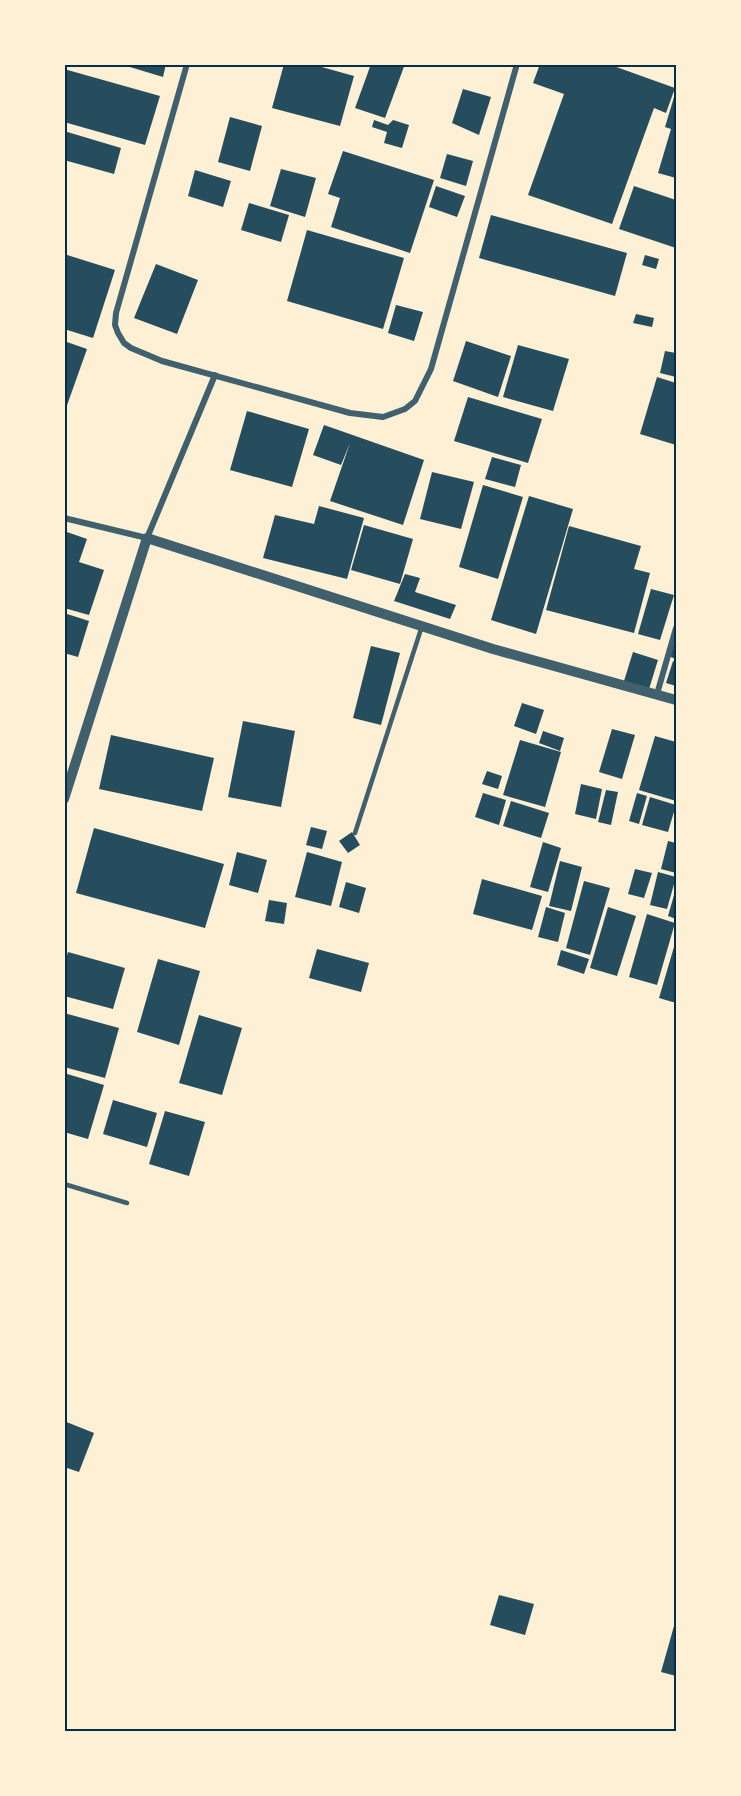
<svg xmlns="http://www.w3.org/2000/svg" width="741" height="1796" font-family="'Exo 2',sans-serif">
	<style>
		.building { fill: #264d5e }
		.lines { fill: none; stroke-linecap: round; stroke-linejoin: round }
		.service { stroke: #3f606c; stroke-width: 4.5 }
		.minor { stroke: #3f606c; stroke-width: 6 }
		.tertiary { stroke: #3f606c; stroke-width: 10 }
		.neatline { fill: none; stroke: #003049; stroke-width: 2 }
	</style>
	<rect width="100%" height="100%" fill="#fdf0d5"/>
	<g class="building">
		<path d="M120,64H166L163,77Z"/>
		<path d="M284,64H311L354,76L340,126L272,108Z"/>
		<path d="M371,64H405L385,118L355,108Z"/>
		<path d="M540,64H608L675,88L666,113L654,108L612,224L528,195L564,94L533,83Z"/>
		<path d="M64,69L160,96L145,145L64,122Z"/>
		<path d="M463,89L491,97L479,135L452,123Z"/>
		<path d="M674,97L676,98V178L658,173L671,129L665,127Z"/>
		<path d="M230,117L262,126L250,171L218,162Z"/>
		<path d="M374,120L388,125L393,120L409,125L402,148L384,143L387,132L372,127Z"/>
		<path d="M64,131L121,148L114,174L64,160Z"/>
		<path d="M343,151L434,180L410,253L331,227L340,198L328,194Z"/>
		<path d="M447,154L473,161L466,186L440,178Z"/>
		<path d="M281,169L316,178L305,217L270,206Z"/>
		<path d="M195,170L231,181L223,207L188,196Z"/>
		<path d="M436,186L465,196L457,217L429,207Z"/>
		<path d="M634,186L676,200V248L619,229Z"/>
		<path d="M249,203L289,215L281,242L241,230Z"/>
		<path d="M491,215L627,253L615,296L479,258Z"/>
		<path d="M307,230L404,258L383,329L287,301Z"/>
		<path d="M64,254L115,270L93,338L64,329Z"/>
		<path d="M645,255L659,259L656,269L642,265Z"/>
		<path d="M156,264L198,280L177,334L134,318Z"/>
		<path d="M396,305L423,312L414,341L388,333Z"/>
		<path d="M636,314L654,318L652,327L633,323Z"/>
		<path d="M64,341L87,349L65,411H64Z"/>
		<path d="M466,341L511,356L498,397L453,381Z"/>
		<path d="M518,345L569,359L553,411L503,397Z"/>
		<path d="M665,351L676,353V377L660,373Z"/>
		<path d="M657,377L676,383V445L640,434Z"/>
		<path d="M468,397L542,419L528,463L454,441Z"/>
		<path d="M247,411L309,429L292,487L230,470Z"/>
		<path d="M324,425L424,460L403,525L330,501L350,443L341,465L313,455Z"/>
		<path d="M492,457L521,465L515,487L485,479Z"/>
		<path d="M432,472L474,482L461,529L420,519Z"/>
		<path d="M483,485L523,497L498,579L459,567Z"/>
		<path d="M529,496L573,509L536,634L491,620Z"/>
		<path d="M319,506L364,518L347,579L263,558L275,515L314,524Z"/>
		<path d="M364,525L413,539L400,584L351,570Z"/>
		<path d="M569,526L641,546L634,569L650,573L634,633L546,610Z"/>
		<path d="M64,531L87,539L79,562L104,570L89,615L64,608Z"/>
		<path d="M405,574L420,578L415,592L456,605L450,619L394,601Z"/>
		<path d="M651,589L674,595L660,640L638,634Z"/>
		<path d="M64,613L89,621L78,657L64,653Z"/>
		<path d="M676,634V659L668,656Z"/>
		<path d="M371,646L400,653L381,725L353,718Z"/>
		<path d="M633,652L658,660L649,689L624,681Z"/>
		<path d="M673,661L676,662V686L666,683Z"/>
		<path d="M522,703L544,710L536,734L514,726Z"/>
		<path d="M243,721L295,731L281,807L228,797Z"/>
		<path d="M612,729L635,735L622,779L599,772Z"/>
		<path d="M543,731L564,738L560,751L539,743Z"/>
		<path d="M111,735L214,758L202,811L99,789Z"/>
		<path d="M655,736L676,742V801L639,790Z"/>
		<path d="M520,740L561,752L545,807L503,795Z"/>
		<path d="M487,771L502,776L498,789L482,784Z"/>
		<path d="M581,784L602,789L596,819L575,814Z"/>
		<path d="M606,790L618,792L611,825L598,822Z"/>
		<path d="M483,793L506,800L499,825L475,817Z"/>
		<path d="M637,793L647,796L639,824L629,821Z"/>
		<path d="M650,797L676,805L668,832L642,825Z"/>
		<path d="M511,801L549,813L541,838L503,826Z"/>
		<path d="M311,827L327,831L322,849L306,845Z"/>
		<path d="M94,828L224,864L205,928L76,893Z"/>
		<path d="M352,832L360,845L348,853L339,841Z"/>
		<path d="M668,841L676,843V873L661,869Z"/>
		<path d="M543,842L561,848L548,892L530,887Z"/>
		<path d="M237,852L267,860L258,893L229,885Z"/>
		<path d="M307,852L342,862L331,906L295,897Z"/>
		<path d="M560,861L582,867L571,911L549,906Z"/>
		<path d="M635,869L652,873L644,898L628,894Z"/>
		<path d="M658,872L676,877L667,909L650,905Z"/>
		<path d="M482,879L542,896L532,930L473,914Z"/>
		<path d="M584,881L610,888L590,955L566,948Z"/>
		<path d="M346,882L366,888L359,913L339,907Z"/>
		<path d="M676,888V919L668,916Z"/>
		<path d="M269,900L287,903L284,924L265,921Z"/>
		<path d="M546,907L565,913L558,942L538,937Z"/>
		<path d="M608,907L636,916L617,976L590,968Z"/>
		<path d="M647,914L675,923L657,985L629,977Z"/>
		<path d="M676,940V1003L659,998Z"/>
		<path d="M317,949L369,963L361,992L309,978Z"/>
		<path d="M561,950L589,959L584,974L557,965Z"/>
		<path d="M68,952L125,968L113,1009L64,996V966Z"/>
		<path d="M158,959L200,971L179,1045L137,1032Z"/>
		<path d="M64,1013L119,1028L105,1078L64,1067Z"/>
		<path d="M199,1015L242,1028L222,1095L179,1083Z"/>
		<path d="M64,1073L104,1085L88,1139L64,1132Z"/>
		<path d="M113,1100L157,1113L147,1147L103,1134Z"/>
		<path d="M165,1111L205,1122L189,1176L149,1164Z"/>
		<path d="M64,1421L94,1433L79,1472L64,1467Z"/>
		<path d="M499,1595L534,1604L525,1635L490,1625Z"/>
		<path d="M674,1626L676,1627V1676L661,1672Z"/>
	</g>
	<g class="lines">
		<g class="service">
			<path d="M355,833L422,626"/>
			<path d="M64,1184L127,1203"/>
		</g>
		<g class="minor">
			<path d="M187,64L116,313L115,325L118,333L124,343L131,348L162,361L350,413L383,417L405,409L415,401L431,369L517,64"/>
			<path d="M64,518L147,538L215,375"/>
			<path d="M657,694L676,628"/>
		</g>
		<path class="tertiary" d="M64,799L147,538L493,649L676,700"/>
	</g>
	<rect width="741" height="1796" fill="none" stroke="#fdf0d5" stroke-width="132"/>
	<rect x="66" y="66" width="609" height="1664" class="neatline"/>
</svg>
